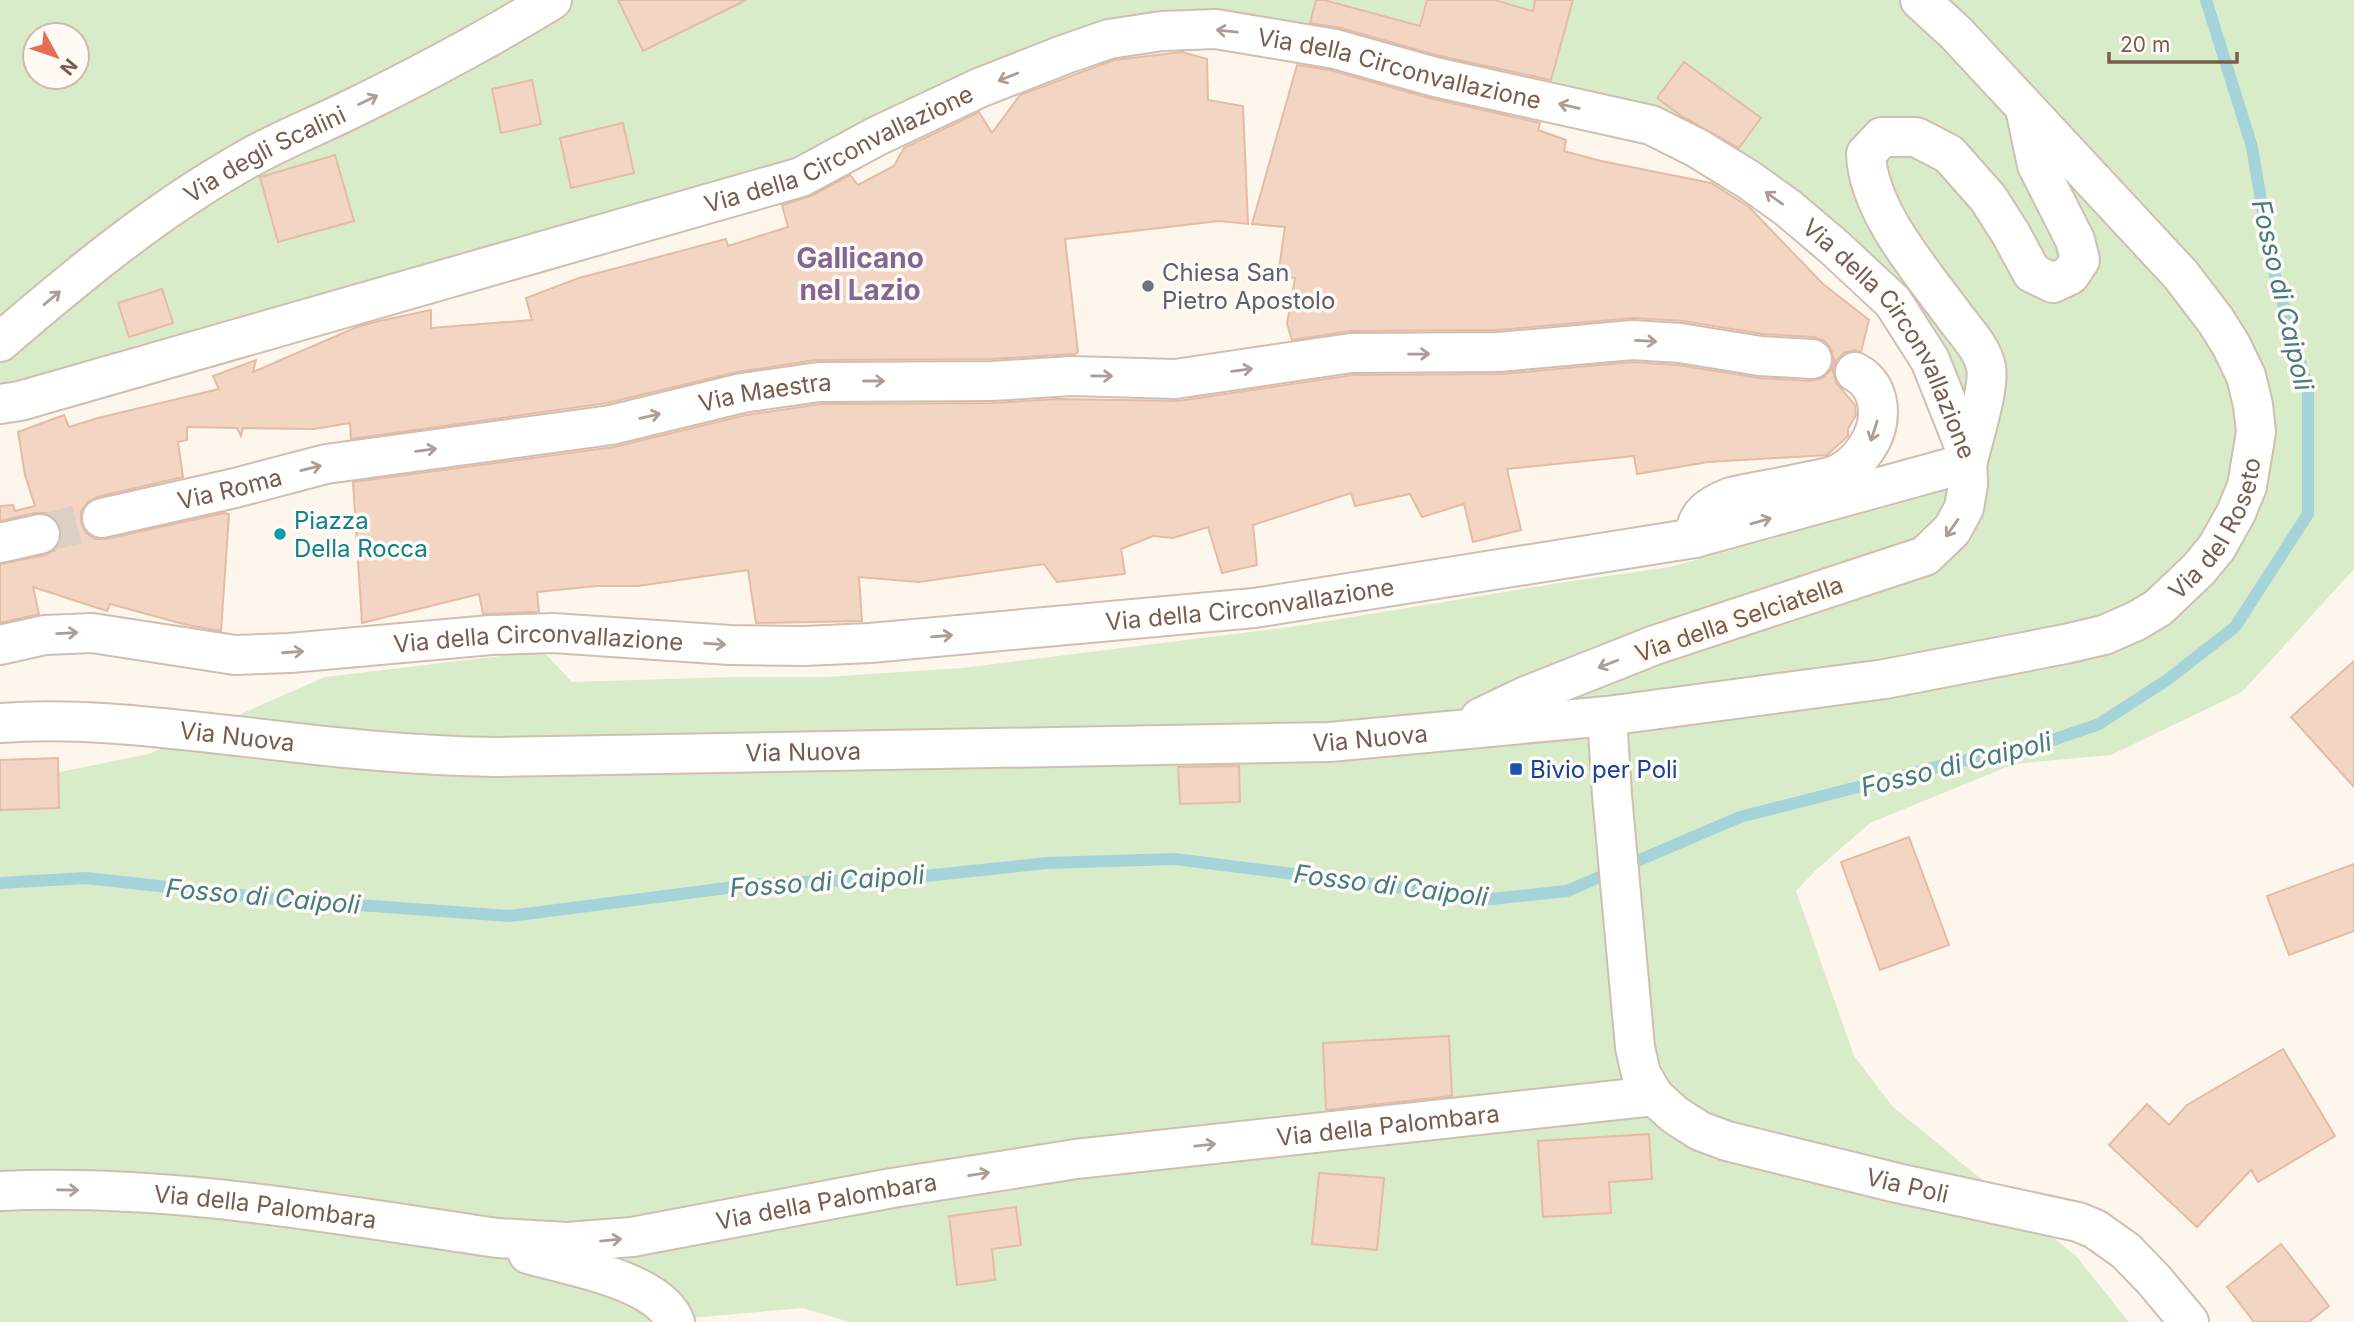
<svg xmlns="http://www.w3.org/2000/svg" width="2354" height="1322" font-family="Inter,sans-serif">
	<style>
		.green { fill: #d8ecc9; fill-rule: evenodd }
		.lines { fill: none; stroke-linecap: round; stroke-linejoin: round }
		.stream { stroke: #a5d3da; stroke-width: 12 }
		.building { fill: #f3d5c3; stroke: #e6bba3; stroke-width: 2 }
		.minor-tunnel { stroke: #dcd0c4; stroke-width: 38; stroke-dasharray: 38 19; stroke-linecap: butt }
		.minor-casing { stroke: #d1beb0; stroke-width: 42 }
		.minor { stroke: #fff; stroke-width: 38 }
		.oneway { stroke: #af9d94 }
		.worship-dot { fill: #6b7280; stroke: #fffaf3; stroke-width: 2.5 }
		.culture-dot { fill: #0f9aa8; stroke: #fffaf3; stroke-width: 2.5 }
		.transit-dot { fill: #1a4fb4; stroke: #fffaf3; stroke-width: 2.5 }
		.labels { text-anchor: middle; dominant-baseline: central; stroke-width: 7; stroke-linejoin: round; paint-order: stroke }
		.street-label { font-size: 24px; fill: #7a5c4d; stroke: #fffaf3 }
		.worship-label { font-size: 24px; fill: #5b616d; stroke: #fffaf3; text-anchor: start }
		.culture-label { font-size: 24px; fill: #0d838f; stroke: #fffaf3; text-anchor: start }
		.transit-label { font-size: 24px; fill: #164399; stroke: #fffaf3; text-anchor: start }
		.water-label { font-size: 26px; font-style: italic; fill: #437c86; stroke: #fffaf3 }
		.quarter-label { font-size: 28px; font-weight: bold; fill: #846695; stroke: #fffaf3 }
	</style>
	<rect width="100%" height="100%" fill="#fdf6ec"/>
	<path class="green" d="M0,0H2354V569L2242,692L2111,755L2014,764L1870,823L1815,871L1796,891L1854,1056L1893,1107L2077,1257L2129,1322H849L803,1308L644,1322H0V784L149,754L325,677L501,656L541,649L572,682L732,677H826L962,668L1291,627L1559,583L1670,567L1941,492L1967,453L1930,360L1697,148L1187,29L877,136L0,404ZM35,35H77V77H35Z"/>
	<g class="lines">
		<path class="stream" d="M0,883L86,878L276,899L510,916L758,884L916,877L1047,863L1175,859L1491,899L1567,891L1740,817L1948,764L2044,743L2099,724L2167,680L2235,627L2308,514V389L2272,265L2252,147L2206,0"/>
	</g>
	<g class="building">
		<path d="M618,0H746L643,51Z"/>
		<path d="M1316,0H1324L1420,26L1427,0H1494L1533,11L1535,0H1573L1551,80L1440,56L1341,28L1310,23Z"/>
		<path d="M1182,52L1207,59L1208,100L1243,106L1248,224L1219,221L1065,239L1078,352L1075,354L991,359L816,360L737,372L607,403L351,439L350,423L314,429L243,428L241,436L237,428L187,427V440L178,442L183,477L97,497L88,502L81,511V522L86,533L95,539H106L224,513L229,514L221,631L187,625L110,604L107,611L33,587L39,614L0,623V564L45,555L55,550L61,540V529L56,519L47,513H35L0,521V506L13,505L15,511L35,506L25,475L18,432L64,415L69,427L98,418L219,389L213,376L256,360L253,372L357,327L379,321L431,310V328L532,320L526,298L579,278L726,239L728,246L788,227L782,205L811,196L850,175L858,185L894,166L904,148L979,112L992,133L1020,95L1114,60Z"/>
		<path d="M1684,62L1761,118L1739,148L1680,115L1657,98Z"/>
		<path d="M1297,65L1330,70L1429,98L1540,123L1538,130L1566,140L1564,151L1601,161L1711,183L1749,207L1823,284L1869,320L1861,352L1855,350L1844,353L1836,361L1833,371L1836,383L1855,405L1856,415L1848,429V436L1827,455L1708,462L1637,474L1634,456L1507,469L1521,530L1473,542L1464,504L1422,517L1410,494L1355,506L1351,493L1253,525L1257,565L1222,573L1208,527L1173,538L1153,536L1121,549L1125,574L1057,582L1044,564L919,582L859,577L862,621L756,623L748,570L638,586H597L537,592L539,612L483,614L479,594L362,623L353,482L614,447L746,415L821,404L992,403L1058,399L1178,401L1353,375L1501,374L1632,362L1678,365L1759,378L1811,381L1822,378L1831,370L1834,360L1831,349L1825,341L1814,337L1762,334L1683,321L1633,318L1498,330L1351,331L1292,340L1287,324L1295,278L1278,275L1285,227L1252,224Z"/>
		<path d="M532,80L541,124L501,133L492,89Z"/>
		<path d="M623,123L634,173L571,188L560,138Z"/>
		<path d="M335,155L354,221L278,242L260,177Z"/>
		<path d="M162,289L173,323L129,337L118,303Z"/>
		<path d="M2354,661V787L2291,717Z"/>
		<path d="M58,758L59,808L0,810V760Z"/>
		<path d="M1239,766L1240,802L1180,804L1178,767Z"/>
		<path d="M1909,837L1949,945L1880,970L1841,862Z"/>
		<path d="M2354,864V931L2289,955L2267,896Z"/>
		<path d="M1449,1036L1452,1096L1326,1110L1323,1043Z"/>
		<path d="M2283,1049L2335,1136L2258,1182L2251,1170L2197,1227L2109,1145L2147,1104L2169,1125L2187,1105Z"/>
		<path d="M1649,1134L1652,1179L1609,1182L1611,1213L1543,1217L1538,1141Z"/>
		<path d="M1319,1173L1384,1178L1377,1250L1312,1244Z"/>
		<path d="M1016,1207L1021,1245L992,1249L995,1280L957,1285L949,1216Z"/>
		<path d="M2281,1244L2329,1306L2309,1322H2254L2227,1287Z"/>
	</g>
	<g class="lines">
		<path class="minor-tunnel" d="M40,534L102,518"/>
		<g class="minor-casing">
			<g id="minor">
				<path id="s1" d="M0,342C77,276 154,212 242,162C276,142 312,128 347,111C417,77 485,41 552,0"/>
				<path id="s2" d="M0,404L20,401L801,177L877,136L979,88L1063,55L1109,39L1162,31L1216,29L1335,49L1435,77L1651,125L1697,148L1749,180L1788,208L1834,247L1893,302L1930,360L1967,453L1968,485L1964,508L1952,530L1925,556L1655,645L1526,696L1480,718"/>
				<path d="M1968,461C1973,438 1990,388 1986,367C1982,348 1966,332 1955,317C1922,272 1868,211 1866,154L1882,137H1916L1949,154L1988,198L2011,234L2032,273L2053,283L2070,275L2080,260L2075,240L2037,165L2025,108"/>
				<path id="s3" d="M102,518L235,488L326,464L611,425L742,393L819,382L992,381L1071,376L1175,379L1351,353L1499,352L1632,340L1680,343L1760,356L1812,359"/>
				<path d="M1695,538C1695,514 1711,505 1731,497C1754,492 1778,488 1801,483C1813,480 1826,479 1838,474C1860,463 1878,437 1878,413C1878,395 1871,380 1855,372"/>
				<path d="M0,543L40,534"/>
				<path id="s4" d="M0,645L45,635L92,633L235,655L290,653L491,635L553,633L730,645L804,646L870,643L1254,608L1695,538L1967,463"/>
				<path id="s5" d="M1607,716L1612,795L1635,1047L1641,1074L1654,1096L1675,1115L1700,1131L1727,1141L1897,1183L2078,1222L2095,1229L2126,1251L2154,1280L2189,1322"/>
				<path id="s6" d="M0,723C82,717 164,728 246,737C329,747 412,756 497,757L1330,742L1607,716L1885,679L2065,644L2104,635L2136,621L2158,608L2199,569L2217,547L2236,513L2247,486L2256,432L2253,405L2246,376L2231,345L2216,321L2181,275L1956,33L1920,0"/>
				<path id="s7" d="M0,1191C167,1183 332,1214 497,1238L567,1242L632,1237L892,1188L1076,1159L1654,1096"/>
				<path d="M528,1254C569,1266 659,1280 675,1322"/>
			</g>
		</g>
		<use href="#minor" class="minor"/>
	</g>
	<defs><path id="oneway-shaft" d="M-6 0H5M1.5-3L5.5 0L1.5 3" fill="none" stroke-width="1.6" stroke-linecap="round" stroke-linejoin="round" transform="scale(1.75)"/></defs>
	<g class="oneway">
		<use href="#oneway-shaft" transform="translate(1227 31) rotate(-174)"/>
		<use href="#oneway-shaft" transform="translate(1008 77) rotate(158)"/>
		<use href="#oneway-shaft" transform="translate(368 100) rotate(-26)"/>
		<use href="#oneway-shaft" transform="translate(1569 106) rotate(-167)"/>
		<use href="#oneway-shaft" transform="translate(1774 198) rotate(-144)"/>
		<use href="#oneway-shaft" transform="translate(52 298) rotate(-40)"/>
		<use href="#oneway-shaft" transform="translate(1646 341) rotate(3)"/>
		<use href="#oneway-shaft" transform="translate(1419 354) rotate(-1)"/>
		<use href="#oneway-shaft" transform="translate(1242 370) rotate(-8)"/>
		<use href="#oneway-shaft" transform="translate(1102 376) rotate(1)"/>
		<use href="#oneway-shaft" transform="translate(874 381)"/>
		<use href="#oneway-shaft" transform="translate(650 416) rotate(-13)"/>
		<use href="#oneway-shaft" transform="translate(1874 431) rotate(108)"/>
		<use href="#oneway-shaft" transform="translate(426 450) rotate(-8)"/>
		<use href="#oneway-shaft" transform="translate(311 468) rotate(-14)"/>
		<use href="#oneway-shaft" transform="translate(1761 521) rotate(-16)"/>
		<use href="#oneway-shaft" transform="translate(1952 528) rotate(125)"/>
		<use href="#oneway-shaft" transform="translate(67 633) rotate(-3)"/>
		<use href="#oneway-shaft" transform="translate(942 636) rotate(-5)"/>
		<use href="#oneway-shaft" transform="translate(715 644) rotate(4)"/>
		<use href="#oneway-shaft" transform="translate(293 652) rotate(-4)"/>
		<use href="#oneway-shaft" transform="translate(1608 664) rotate(159)"/>
		<use href="#oneway-shaft" transform="translate(1205 1145) rotate(-6)"/>
		<use href="#oneway-shaft" transform="translate(979 1174) rotate(-9)"/>
		<use href="#oneway-shaft" transform="translate(68 1190) rotate(1)"/>
		<use href="#oneway-shaft" transform="translate(611 1240) rotate(-6)"/>
	</g>
	<circle class="worship-dot" cx="1148" cy="286" r="7"/>
	<circle class="culture-dot" cx="280" cy="534" r="7"/>
	<rect class="transit-dot" x="1509" y="762" width="14" height="14" rx="3.5"/>
	<g class="labels">
		<g class="street-label">
			<text stroke="none"><textPath href="#s2" startOffset="1466">Via della Circonvallazione</textPath></text>
			<text stroke="none"><textPath href="#s2" startOffset="878">Via della Circonvallazione</textPath></text>
			<text stroke="none"><textPath href="#s1" startOffset="326">Via degli Scalini</textPath></text>
			<text stroke="none"><textPath href="#s2" startOffset="2054">Via della Circonvallazione</textPath></text>
			<text stroke="none"><textPath href="#s3" startOffset="676">Via Maestra</textPath></text>
			<text stroke="none"><textPath href="#s3" startOffset="131">Via Roma</textPath></text>
			<text stroke="none"><textPath href="#s6" startOffset="2275">Via del Roseto</textPath></text>
			<text stroke="none"><textPath href="#s4" startOffset="1256">Via della Circonvallazione</textPath></text>
			<text transform="translate(1739 619) rotate(-19)">Via della Selciatella</text>
			<text stroke="none"><textPath href="#s4" startOffset="542">Via della Circonvallazione</textPath></text>
			<text stroke="none"><textPath href="#s6" startOffset="238">Via Nuova</textPath></text>
			<text stroke="none"><textPath href="#s6" startOffset="1372">Via Nuova</textPath></text>
			<text stroke="none"><textPath href="#s6" startOffset="805">Via Nuova</textPath></text>
			<text stroke="none"><textPath href="#s7" startOffset="1400">Via della Palombara</textPath></text>
			<text stroke="none"><textPath href="#s5" startOffset="658">Via Poli</textPath></text>
			<text stroke="none"><textPath href="#s7" startOffset="833">Via della Palombara</textPath></text>
			<text stroke="none"><textPath href="#s7" startOffset="266">Via della Palombara</textPath></text>
		</g>
		<g class="worship-label">
			<text x="1162" y="272">Chiesa San<tspan x="1162" dy="28">Pietro Apostolo</tspan></text>
		</g>
		<g class="culture-label">
			<text x="294" y="520">Piazza<tspan x="294" dy="28">Della Rocca</tspan></text>
		</g>
		<g class="transit-label">
			<text x="1530" y="769">Bivio per Poli</text>
		</g>
		<g class="water-label">
			<text transform="translate(2283 295) rotate(77)">Fosso di Caipoli</text>
			<text transform="translate(1956 764) rotate(-14)">Fosso di Caipoli</text>
			<text transform="translate(827 881) rotate(-4)">Fosso di Caipoli</text>
			<text transform="translate(1391 885) rotate(7)">Fosso di Caipoli</text>
			<text transform="translate(263 896) rotate(5)">Fosso di Caipoli</text>
		</g>
		<g class="quarter-label">
			<text x="860" y="258">Gallicano<tspan x="860" dy="32">nel Lazio</tspan></text>
		</g>
	</g>
	<g transform="translate(56 56) rotate(130)"><circle r="33" fill="#fffaf3" stroke="#cabbb1" stroke-width="2"/>
	<path d="M0-5L12 26L0 18L-12 26Z" fill="#e76f51"/>
	<text y="-10" font-size="19" font-weight="bold" text-anchor="middle" fill="#7a5c4d">N</text>
	</g>
	<path d="M2109 52v10h128v-10" fill="none" stroke="#7a5c4d" stroke-width="3.5"/>
	<text x="2120" y="52" font-size="21" fill="#7a5c4d" stroke="#fffaf3" stroke-width="5" paint-order="stroke">20 m</text>
</svg>
